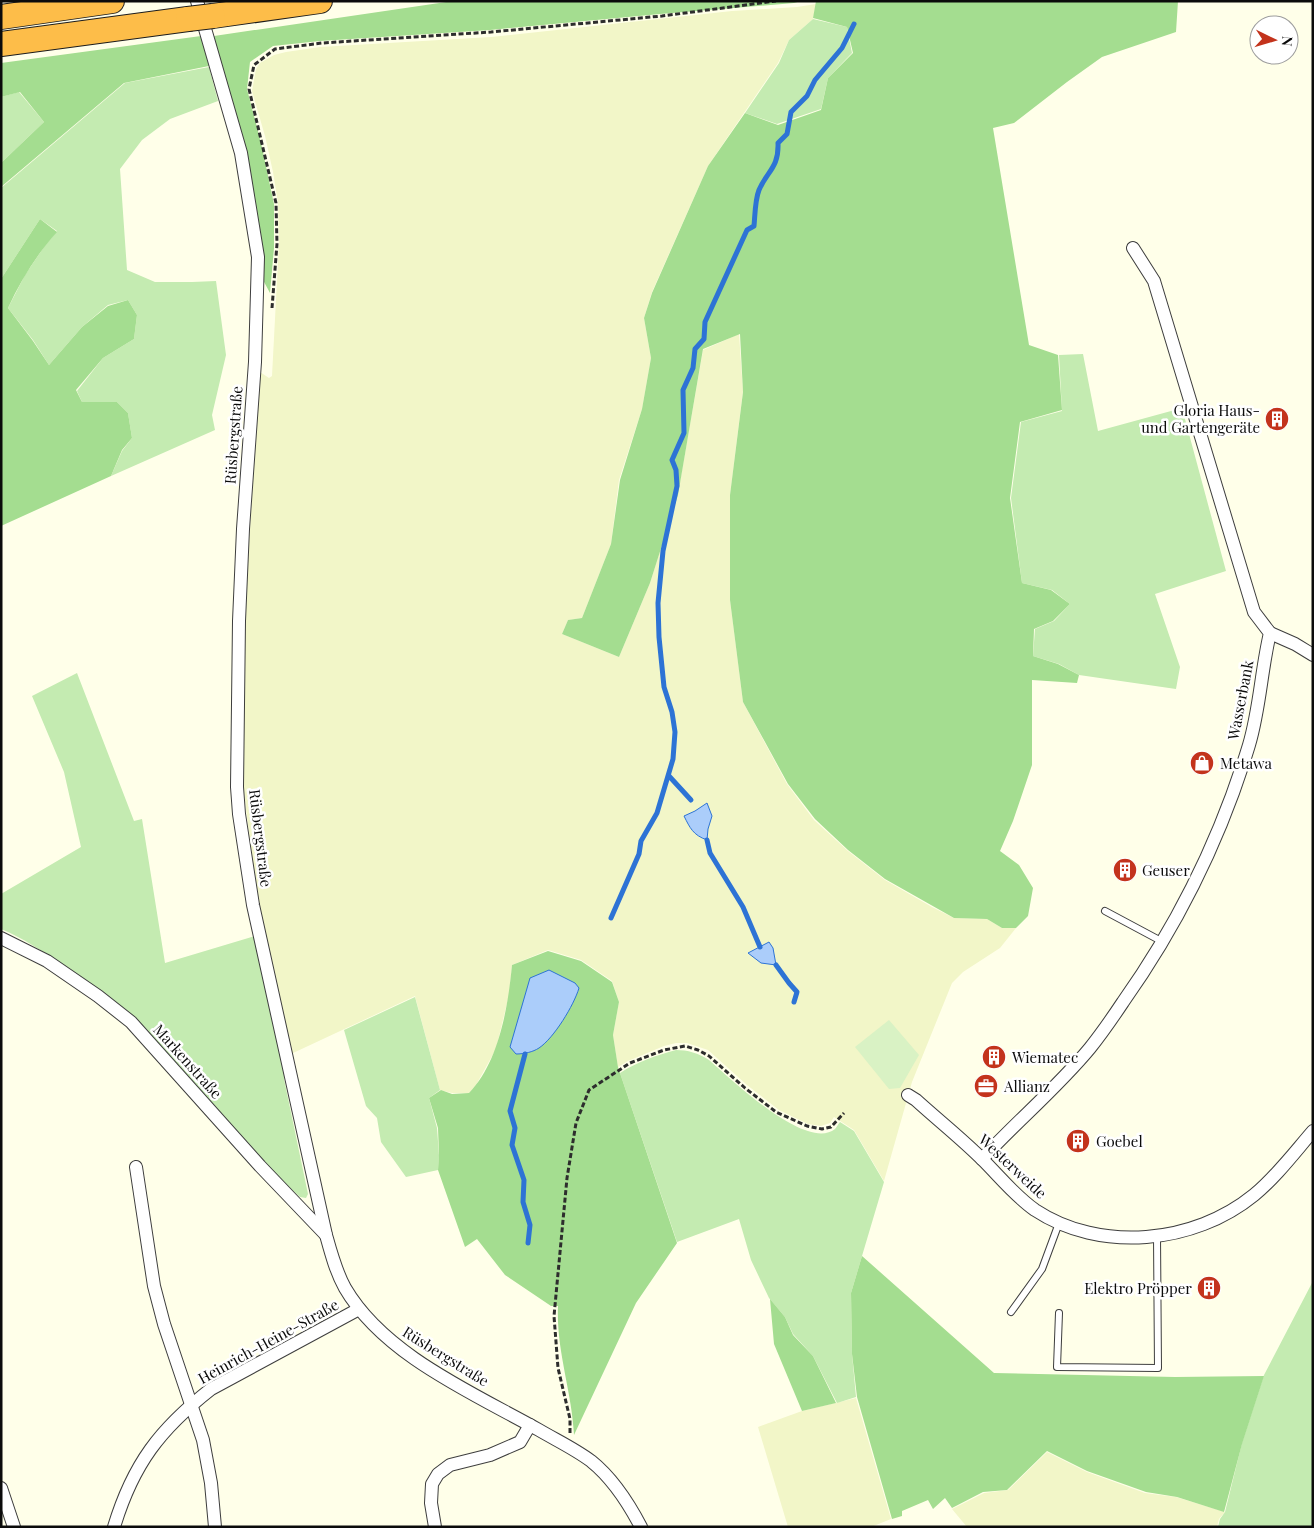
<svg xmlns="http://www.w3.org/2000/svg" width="1314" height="1528" font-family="'Playfair Display',serif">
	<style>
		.farmland { fill: #f2f6c8 }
		.green { fill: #c4ebb1 }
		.forest { fill: #a4dd90 }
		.pitch { fill: #d9f2c4 }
		.water { fill: #abcdfa; stroke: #2d73d5 }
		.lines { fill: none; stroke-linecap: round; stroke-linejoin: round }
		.stream { stroke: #2d73d5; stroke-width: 5 }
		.service-casing { stroke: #3e3e3e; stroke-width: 8 }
		.minor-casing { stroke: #3e3e3e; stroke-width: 14 }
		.motorway-casing { stroke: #1c1c1c; stroke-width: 26 }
		.path { stroke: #2d2d2d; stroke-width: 3; stroke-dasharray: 5 2.5; stroke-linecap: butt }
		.service { stroke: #fff; stroke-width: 6 }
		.minor { stroke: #fff; stroke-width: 12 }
		.motorway { stroke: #fdbd49; stroke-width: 24 }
		.motorway-bridge-casing { stroke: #1c1c1c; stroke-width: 26; stroke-linecap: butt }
		.motorway-bridge { stroke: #fdbd49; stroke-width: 24 }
		.labels { text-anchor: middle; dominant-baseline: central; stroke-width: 5; stroke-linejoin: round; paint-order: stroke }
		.poi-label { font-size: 15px; fill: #0b0b0b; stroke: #fff; text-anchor: start }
		.street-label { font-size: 15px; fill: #0b0b0b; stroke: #fff }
	</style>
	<rect width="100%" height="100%" fill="#ffffe9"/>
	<g class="farmland">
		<path d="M816,4L813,19L789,40L778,63L708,166L652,292L644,318L651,358L642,409L619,480L611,544L582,618L568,620L562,634L619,657L650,583L678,494L703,350L739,334L743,391L730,495V600L743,702L787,784L814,820L848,851L885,880L932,907L954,918L987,919L1002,928H1016L1000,948L963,972L952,983L912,1082L884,1181L854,1130L834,1117L830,1123L821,1126L808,1124L779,1110L747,1085L708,1050L687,1043H676L664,1046L628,1061L618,1067L613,1035L619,1002L612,981L581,960L548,950L512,965L509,995L496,1049L476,1085L469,1093H452L440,1090L415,996L291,1054L265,936L254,874L243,784L244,623L260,372L269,378L272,376L279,243L278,203L273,172L265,136L252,91L256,69L260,63L274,55L286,52L320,47L491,37L732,11L797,7Z"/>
		<path d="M856,1398L891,1519L871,1527H788L758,1427L802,1411Z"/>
		<path d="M1047,1452L1087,1472L1145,1493L1176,1497L1225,1512L1219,1519L1217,1527H967L952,1509L984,1493L1008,1490Z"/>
	</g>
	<g class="green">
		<path d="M813,19L847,27L852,53L828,78L821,109L777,124L745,113L779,63L789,40Z"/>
		<path d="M209,67L218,101L170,119L142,140L120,169L127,270L155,282H192L216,281L226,355L212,415L215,430L111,476L122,451L132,438L128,413L117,402H82L77,391L103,358L134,339L137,315L128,300L108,305L82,327L49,365L33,340L8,308L25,275L44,247L57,231L40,219L1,279V188L125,83Z"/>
		<path d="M19,92L44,122L1,163V97Z"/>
		<path d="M1083,354L1098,431L1182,408L1226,571L1155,594L1180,667L1176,689L1079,675L1059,664L1033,656L1035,629L1054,621L1070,604L1052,590L1022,583L1011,498L1021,422L1062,411L1059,355Z"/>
		<path d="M77,673L134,821L142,819L165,963L255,936L284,1066V1079L308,1194L306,1198L300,1197L256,1157L135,1019C112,998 87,981 61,964C42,951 23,938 1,929V894L81,847L64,772L32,696Z"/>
		<path d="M415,997L440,1090L429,1098L437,1128L439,1155L438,1170L406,1177L381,1142L377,1118L366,1106L344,1030Z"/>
		<path d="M676,1050C688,1050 698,1053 709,1060C730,1078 806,1152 835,1129C837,1127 838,1124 840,1122L854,1131L884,1182L851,1293L852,1354L856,1397L837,1403L813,1356L793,1334L785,1317L769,1298L751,1260L739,1219L677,1242L620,1073C637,1062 657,1055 676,1050Z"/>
		<path d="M1313,1281V1527H1218L1220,1519L1225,1512L1242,1443L1264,1375Z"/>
	</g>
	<g class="forest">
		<path d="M453,1H801L794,3L660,14L490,30L320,41L273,46L250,62L247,89L261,143L274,204V248L270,293L263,280L214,36Z"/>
		<path d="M816,1H1178L1176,32L1102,57L1067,82L1014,123L993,128L1029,345L1058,355L1062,410L1020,422L1010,498L1022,583L1051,590L1070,604L1053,621L1034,629L1033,656L1058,664L1079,675L1077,683L1032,680V765L1013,821L1000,851L1019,865L1033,888L1028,916L1016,928H1002L987,919L954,918L885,879L848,850L815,819L788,784L743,702L730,600V495L743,392L740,334L703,349L678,495L650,583L619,657L562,634L568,620L582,618L611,544L620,480L642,409L651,358L644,318L652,293L708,166L745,113L778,125L821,110L828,78L853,53L847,27L813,18Z"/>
		<path d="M201,36L209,66L124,83L1,187V163L44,122L20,92L1,97V63Z"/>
		<path d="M40,219L57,232C37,254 21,280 8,308L33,341L49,365L82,327L108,306L128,300L137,315L134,339L103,358L76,390L82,402H117L128,413L132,438L122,450L111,476L1,526V279Z"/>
		<path d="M548,951L581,961L612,982L619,1002L613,1035L618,1067L677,1243L636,1303L574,1435C572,1392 556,1350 558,1306H551L505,1275L477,1239L465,1247L438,1170L439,1154L438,1128L429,1098L441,1090L452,1094L469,1093C499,1062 508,1007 512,965Z"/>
		<path d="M862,1256L994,1373L1175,1377L1264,1376L1242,1444L1224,1512L1177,1497L1146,1492L1087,1471L1047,1451L1007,1490L983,1492L952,1508L945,1498L933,1509L928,1500L902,1511V1516L892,1519L857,1397L852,1354L851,1293Z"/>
		<path d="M770,1299L785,1317L793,1335L813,1356L836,1403L802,1411L774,1344Z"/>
	</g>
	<path class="pitch" d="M889,1020L919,1055L900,1088L889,1089L855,1047Z"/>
	<g class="water">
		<path d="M707,803L712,816L708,829L707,840C693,835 690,828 684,816L695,811Z"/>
		<path d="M769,942L773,948L776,965L761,963L748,953Z"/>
		<path d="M549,970L575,983L579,988C574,1005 554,1038 539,1048C533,1052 524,1054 516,1054L510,1047L530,978Z"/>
	</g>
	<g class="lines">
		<g class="stream">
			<path d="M669,776L691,800"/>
			<path d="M707,840L710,853L743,907L760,947"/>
			<path d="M611,918L639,854L641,841L657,813L673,759L675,732L672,712L664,687L659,637L658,603L663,551L677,486L676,470L672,460L684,433L683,390L693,368L695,349L704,339L705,322L747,230L754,226C755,215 755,200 759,190C767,171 779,168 778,143L787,134L791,112L807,96L815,80L842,48L854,24"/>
			<path d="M776,965L789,983L797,992L794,1002"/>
			<path d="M525,1054L510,1111L515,1128L512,1145L524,1180L523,1202L530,1225L528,1243"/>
		</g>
		<g class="service-casing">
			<g id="service">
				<path d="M1105,911L1163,942"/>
				<path d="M1011,1312L1042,1269L1059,1223"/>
				<path d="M1059,1313L1057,1367L1158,1368L1157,1236"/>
			</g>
		</g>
		<g class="minor-casing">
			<g id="minor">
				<path d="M197,1L241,153L258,257L255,362L243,529L239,621L237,787L239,814L253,905L326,1235C331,1253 336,1272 345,1288C384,1355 473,1393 539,1430C556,1440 575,1449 591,1461C611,1477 629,1504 641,1527"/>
				<path d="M1270,633L1295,644L1313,655"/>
				<path d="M1,938L47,961L98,996L131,1022L260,1166L326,1235"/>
				<path d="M908,1095L916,1100C938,1120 962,1139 983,1160C1000,1177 1015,1196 1035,1210C1100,1253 1194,1244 1254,1195C1276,1177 1294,1153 1313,1131"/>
				<path d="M982,1159C1017,1121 1057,1088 1090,1048C1102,1033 1113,1017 1123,1002C1179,923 1221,837 1249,745C1260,708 1261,671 1270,633L1254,612L1154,281L1133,248"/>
				<path d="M136,1167L154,1286L164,1324L203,1440L211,1483L215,1527"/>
				<path d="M1,1488L14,1527"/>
				<path d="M114,1527C133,1464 160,1429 211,1389L359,1309"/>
				<path d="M435,1527L431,1503L432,1484L438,1474L450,1465L490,1455L520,1442L530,1425"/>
			</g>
		</g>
		<g class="motorway-casing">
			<g id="motorway">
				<path d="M213,16L320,1"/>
				<path d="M1,17L112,1"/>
				<path d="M1,44L188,19"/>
			</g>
		</g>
		<g class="path">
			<path d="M272,308L277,244L276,203L249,89L254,65L275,49L322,43L491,32L662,16L776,1"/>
			<path d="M570,1433V1419L558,1368L554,1316L567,1178L576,1123L589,1090L630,1063L664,1050L685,1046L698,1050L709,1056L745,1088L776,1112L807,1126L822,1129L831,1127L844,1113"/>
		</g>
		<use href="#service" class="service"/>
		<use href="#minor" class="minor"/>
		<use href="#motorway" class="motorway"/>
		<g class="motorway-bridge-casing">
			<path id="motorway-bridge" d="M188,19L213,16"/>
		</g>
		<use href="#motorway-bridge" class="motorway-bridge"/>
	</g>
	<defs>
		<g id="building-disc" transform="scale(1.25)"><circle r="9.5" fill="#c3331c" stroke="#fff"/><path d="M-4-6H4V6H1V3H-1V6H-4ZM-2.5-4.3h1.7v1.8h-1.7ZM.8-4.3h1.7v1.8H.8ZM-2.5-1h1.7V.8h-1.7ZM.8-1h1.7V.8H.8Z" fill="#fff"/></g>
		<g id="shop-disc" transform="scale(1.25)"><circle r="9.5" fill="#c3331c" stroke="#fff"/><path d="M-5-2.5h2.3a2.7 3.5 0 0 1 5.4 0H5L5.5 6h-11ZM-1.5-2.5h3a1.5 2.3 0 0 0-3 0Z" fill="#fff"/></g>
		<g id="office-disc" transform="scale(1.25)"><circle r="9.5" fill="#c3331c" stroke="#fff"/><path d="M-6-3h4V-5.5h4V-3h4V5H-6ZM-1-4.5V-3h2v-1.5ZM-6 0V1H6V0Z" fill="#fff"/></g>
	</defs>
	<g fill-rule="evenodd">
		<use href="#building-disc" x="1277" y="419"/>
		<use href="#shop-disc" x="1202" y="763"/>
		<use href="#building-disc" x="1125" y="870"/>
		<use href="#building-disc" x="994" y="1057"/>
		<use href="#office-disc" x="986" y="1086"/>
		<use href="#building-disc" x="1078" y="1141"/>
		<use href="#building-disc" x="1209" y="1288"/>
	</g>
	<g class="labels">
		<g class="poi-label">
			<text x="1260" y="410" text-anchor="end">Gloria Haus-<tspan x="1260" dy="17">und Gartengeräte</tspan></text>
			<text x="1220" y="763">Metawa</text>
			<text x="1142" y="870">Geuser</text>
			<text x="1012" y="1057">Wiematec</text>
			<text x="1004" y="1086">Allianz</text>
			<text x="1096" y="1141">Goebel</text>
			<text x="1192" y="1288" text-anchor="end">Elektro Pröpper</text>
		</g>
		<g class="street-label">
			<text transform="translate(233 435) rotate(-86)">Rüsbergstraße</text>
			<text transform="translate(1240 700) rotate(-79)">Wasserbank</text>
			<text transform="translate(261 838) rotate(83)">Rüsbergstraße</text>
			<text transform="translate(188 1061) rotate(48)">Markenstraße</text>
			<text transform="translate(1013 1166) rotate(43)">Westerweide</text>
			<text transform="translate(268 1341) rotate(-29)">Heinrich-Heine-Straße</text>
			<text transform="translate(446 1356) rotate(32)">Rüsbergstraße</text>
		</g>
	</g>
	<rect width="1314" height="1528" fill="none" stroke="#0b0b0b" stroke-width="5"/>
	<g transform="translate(1274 40) rotate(95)"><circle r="24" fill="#ffffff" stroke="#9d9d9d"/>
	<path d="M0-4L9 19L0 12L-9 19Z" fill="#c3331c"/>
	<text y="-8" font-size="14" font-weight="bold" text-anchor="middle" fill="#0b0b0b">N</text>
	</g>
</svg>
